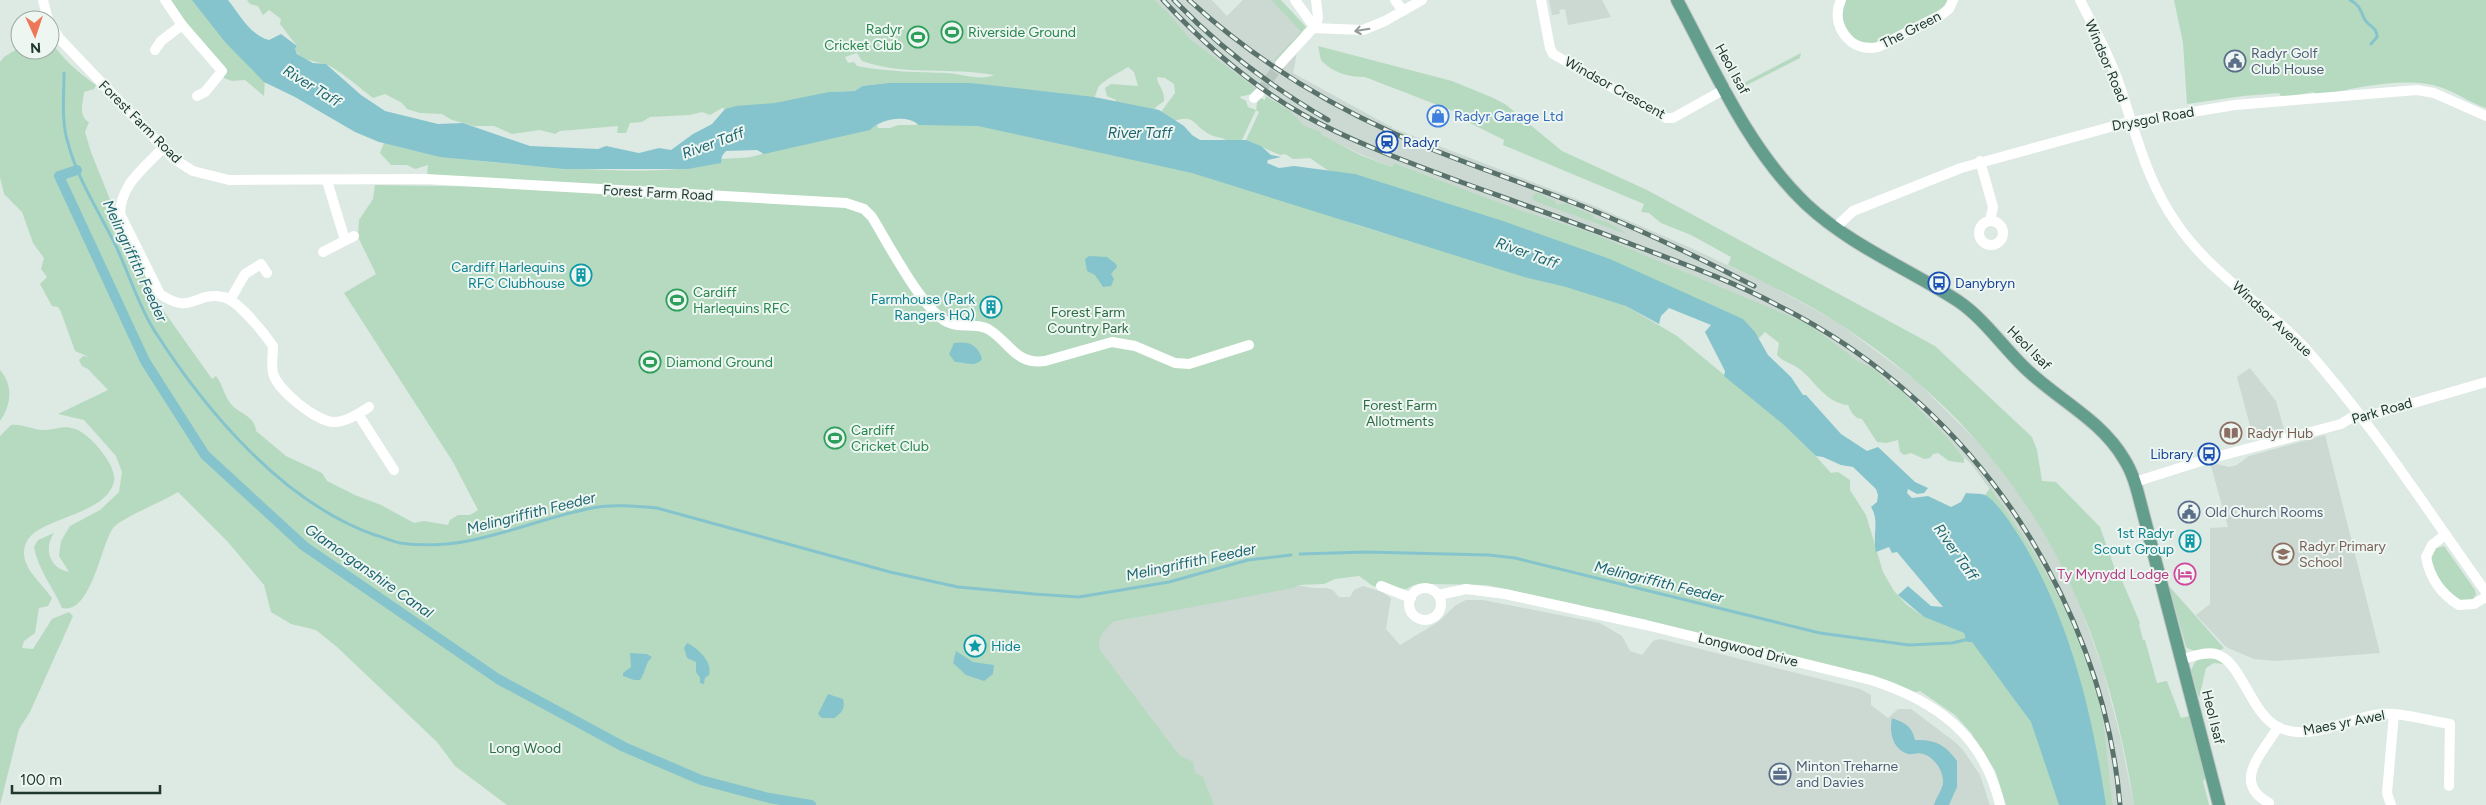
<svg xmlns="http://www.w3.org/2000/svg" width="2486" height="805" font-family="Figtree,sans-serif">
	<style>
		.built { fill: #ccd8d2 }
		.green { fill: #b6dabf; fill-rule: evenodd }
		.water { fill: #86c4cd }
		.lines { fill: none; stroke-linecap: round; stroke-linejoin: round }
		.stream { stroke: #86c4cd; stroke-width: 3 }
		.canal { stroke: #86c4cd; stroke-width: 10 }
		.minor-tunnel { stroke: #b7c5bf; stroke-width: 10; stroke-dasharray: 10 5; stroke-linecap: butt }
		.major-casing { stroke: #bcc3c1; stroke-width: 14 }
		.minor { stroke: #fff; stroke-width: 10 }
		.major { stroke: #639d8c; stroke-width: 12 }
		.rail-casing { stroke: #59736c; stroke-width: 5 }
		.rail { stroke: #edf6f1; stroke-width: 3; stroke-dasharray: 9; stroke-linecap: butt }
		.oneway { stroke: #909b98 }
		.labels { text-anchor: middle; dominant-baseline: central; stroke-width: 4; stroke-linejoin: round; paint-order: stroke }
		.leisure-label { font-size: 14px; fill: #27864d; stroke: #edf6f1; text-anchor: start }
		.street-label { font-size: 14px; fill: #203730; stroke: #edf6f1 }
		.service-label { font-size: 14px; fill: #4e5e75; stroke: #edf6f1; text-anchor: start }
		.shop-label { font-size: 14px; fill: #366cbe; stroke: #edf6f1; text-anchor: start }
		.transit-label { font-size: 14px; fill: #164399; stroke: #edf6f1; text-anchor: start }
		.culture-label { font-size: 14px; fill: #0d838f; stroke: #edf6f1; text-anchor: end }
		.park-label { font-size: 14px; fill: #2b6c43; stroke: #edf6f1 }
		.education-label { font-size: 14px; fill: #785e54; stroke: #edf6f1; text-anchor: start }
		.hotel-label { font-size: 14px; fill: #b23c85; stroke: #edf6f1; text-anchor: end }
		.water-label { font-size: 15px; font-style: italic; fill: #1d6570; stroke: #edf6f1 }
	</style>
	<rect width="100%" height="100%" fill="#dde9e3"/>
	<g class="built">
		<path d="M1151,0H1212L1227,16L1243,0H1271L1301,32L1293,73L1395,129L1592,205L1689,247L1770,285L1837,322L1915,380L1987,451L2027,504L2063,567L2081,608L2103,670L2120,736L2134,805H2113L2106,766L2019,529L1972,465L1897,391L1518,210L1394,163L1392,167L1360,154L1285,118L1289,110L1227,70L1188,39Z"/>
		<path d="M1549,0H1602L1611,17L1568,25L1565,9L1559,10L1560,14L1552,15Z"/>
		<path d="M2250,368L2276,401L2284,429L2253,437L2237,377Z"/>
		<path d="M2325,435L2380,653L2275,661L2254,659L2226,647L2196,615L2210,604V528L2228,527L2211,466L2217,464L2229,467L2237,465L2249,456Z"/>
		<path d="M1296,585L1314,588H1327L1333,590L1339,597H1350L1354,590L1363,586L1382,592L1391,598L1386,629L1400,645L1438,622L1456,605L1466,600H1483L1600,623L1622,636L1630,651L1642,655L1653,641L1660,639L1860,689L1871,695V705L1888,718L1898,709H1911L1955,742L1963,750L1980,775L1990,805H1211L1080,629Z"/>
	</g>
	<g class="green">
		<path d="M166,0H201L265,76L264,96L245,80L232,81L224,78L222,73Z"/>
		<path d="M247,0H1154L1169,14L1191,40L1258,90L1252,94L1239,97L1246,101L1248,107L1256,110L1258,97L1265,100L1266,96L1289,110L1304,126L1321,132L1322,135L1360,155L1392,167L1394,163L1519,210L1589,232L1792,317L1810,325L1859,362L1876,370L1891,386H1896L1945,435L1964,458V463L1949,461L1938,453L1933,454L1930,458L1924,459L1911,453L1904,455L1900,452L1898,440L1886,443L1877,442L1862,419C1854,418 1851,412 1848,405C1825,403 1815,380 1798,368C1791,363 1783,362 1777,355L1779,343L1765,332L1759,338L1733,321L1333,174L1310,158L1293,159L1285,154L1280,155L1246,140L1259,112L1256,110L1242,140L1231,143C1224,137 1216,138 1209,134C1192,125 1196,113 1171,122L1161,112L1175,93L1174,84L1165,78L1157,77C1157,85 1165,89 1164,101L1156,107L1151,118L1114,105L1116,100L1107,96L1105,88L1111,84L1138,86L1134,72L1128,67C1122,71 1100,82 1098,88C1096,93 1095,98 1092,103L971,83H888L862,86L855,91L829,92L824,98L730,110L722,108L710,115L702,112L690,115L650,117L642,122L630,123L626,133H617L618,126L560,131L555,134L540,130L512,134L494,126H474L452,120L442,114L420,113L407,109L402,103L385,94L373,98C364,91 333,65 325,64C314,61 299,60 295,49L297,46L280,24L281,19L269,10L263,15L258,6L250,4ZM857,53L862,61C904,76 951,67 994,75C982,81 961,74 948,73C917,72 888,72 857,66L854,62L848,63L845,57Z"/>
		<path d="M1271,0H1281L1306,27L1278,63L1274,60L1301,32Z"/>
		<path d="M1846,0H1948L1940,11L1876,43L1858,42C1847,31 1835,16 1846,0Z"/>
		<path d="M2174,0H2486V108C2470,103 2456,92 2440,87C2409,76 2353,87 2321,96L2313,92L2282,98L2279,93L2243,96L2187,104L2183,43Z"/>
		<path d="M50,40C62,59 79,73 96,85L94,89L84,92C83,103 78,116 89,122L85,132L91,152L113,207L124,224L158,303L212,379L216,376C224,386 224,399 235,408C244,415 255,418 256,431L286,456L322,473L327,481L355,495L381,505L414,523L424,521L448,525L450,520L458,515H470L478,510L453,462L344,293L376,274L358,237L359,220L373,199L375,185L502,187L427,175L428,165L415,169L407,165H391L380,153L384,143C445,160 506,164 568,168C618,171 672,174 720,162L722,159C740,157 755,160 771,149L853,132L876,122L878,128H890L898,125H916L923,120L964,125L974,123L1203,172L1363,227L1482,263L1606,294L1677,336L1734,383H1739L1790,427L1831,473L1838,472L1850,480V490L1866,515L1883,572L1894,591L1906,604L1924,617L1964,633L1972,642L2011,672L2047,750L2059,805H2006L1995,770L1980,750L1972,734L1955,715L1920,691L1915,692L1896,689L1723,640L1600,609L1596,612L1582,609L1579,605L1487,585L1430,584L1414,585L1406,589L1373,586L1359,576L1335,579L1324,584L1299,585L1293,588L1113,622C1104,631 1096,638 1100,650L1179,755L1193,762L1195,773L1203,777L1214,805H507L455,766L437,742L337,647L316,630L291,624L271,612L264,585L228,542L178,492C164,501 121,518 113,528C101,545 91,615 62,608C53,587 38,570 34,547L38,540L54,533C43,549 50,569 69,572L59,556L61,541L70,526L100,510L119,492L122,472L116,456L84,420L58,414L108,390L88,369L82,366L79,360L83,356L89,357L75,351L61,312L58,307L52,306L40,284L47,277L41,269L44,258L33,243L22,212L4,194L0,177V62L4,57L20,47V50H50Z"/>
		<path d="M1318,46L1452,81L1491,97L1505,104L1562,151L1647,190L1935,346L2032,437L2037,450L2042,481L2056,482L2100,527L2116,572L2118,571L2140,623L2139,624L2143,640H2145L2157,683L2167,681L2181,718L2189,716L2195,727L2209,774L2203,781L2209,805H2134C2101,595 2019,441 1838,323C1803,301 1766,283 1728,265L1731,257L1691,235L1661,223L1649,213L1641,212L1644,204L1503,145L1504,140L1458,117L1453,111L1365,77C1348,77 1333,73 1321,60Z"/>
		<path d="M1801,53L1800,58L1737,90L1734,88Z"/>
		<path d="M1538,193L1555,201L1557,205L1567,203C1576,210 1585,211 1594,216L1592,218L1607,222L1627,234L1537,202L1532,198L1534,194Z"/>
		<path d="M0,370C14,386 11,405 0,421Z"/>
		<path d="M11,425C22,424 31,429 41,430C53,431 62,424 75,429C89,433 117,465 114,481C107,516 37,517 26,543C17,565 41,582 52,598L48,606L39,608L35,633L24,641L22,648L33,649L52,619L69,612L73,616L30,712L19,729L0,805V436Z"/>
		<path d="M1990,488C2035,550 2081,625 2099,700C2107,735 2107,770 2113,805H2097L2002,514L1985,495Z"/>
		<path d="M2444,546L2475,590L2476,595L2472,600L2462,601C2444,589 2425,572 2434,549Z"/>
		<path d="M2169,586L2224,648C2216,654 2193,653 2186,647Z"/>
		<path d="M2201,658L2216,659L2224,664L2214,663L2206,668L2199,698L2191,670L2195,662Z"/>
	</g>
	<g class="water">
		<path d="M192,0H228C240,15 250,35 269,40L281,34L297,46L295,49L297,54L313,63L326,64L361,95L385,111L438,124L463,123L530,146L598,149L606,146L639,153L659,148L671,150L693,134L712,124L725,109L736,106L775,103L829,92L855,91L862,86L888,83H971L1094,97L1159,110L1184,126L1192,135L1200,140H1246L1261,146L1271,155L1281,157L1268,160L1267,163L1279,168L1294,166L1355,174L1503,221L1610,259L1743,319L1755,332L1768,355L1791,377L1803,395H1806L1841,434L1867,451L1878,447L1915,482L1928,488L1924,493L1917,494L1908,489L1907,493L1912,498L1928,496L1951,507L1961,502L1966,493C1972,494 1981,493 1985,495C1997,501 2013,527 2021,539C2070,621 2092,711 2106,805H2059L2031,722L1972,642H1967L1964,633L1924,617L1898,595L1908,586L1931,606L1943,607L1897,552L1892,553L1889,547L1876,552C1872,535 1880,521 1871,507L1877,502L1878,495L1876,489L1853,467L1841,465L1823,457L1816,456L1784,425L1724,376L1725,371L1705,332L1711,325L1669,308L1661,316L1659,324L1626,306L1566,287L1524,277L1192,173L978,126L919,125C906,114 881,119 870,130L764,154L757,150L726,151L722,156L721,163L688,169H564L440,157L379,142L355,132L295,97L264,82L225,42Z"/>
		<path d="M1089,256L1107,257L1116,264L1117,267L1111,274L1114,279L1111,286L1103,287L1095,275L1087,271L1085,259Z"/>
		<path d="M954,343C968,341 978,344 982,359C975,368 966,362 955,362L949,354Z"/>
		<path d="M687,643C698,648 713,662 709,675L705,678L704,684L700,683V678L696,672V662L687,658L684,648Z"/>
		<path d="M956,651L973,662L994,665L993,674L984,681L966,675L953,663Z"/>
		<path d="M630,653L647,654L652,657C645,663 646,672 640,680H634L623,676V673L631,667Z"/>
		<path d="M828,694L843,699C846,708 841,714 834,718H822L818,714Z"/>
		<path d="M1892,718C1905,723 1912,726 1915,740C1935,739 1946,745 1957,761V787L1949,805H1934C1936,797 1944,788 1943,780C1942,769 1934,757 1923,754C1918,752 1912,755 1908,754C1892,749 1889,731 1892,718Z"/>
	</g>
	<g class="lines">
		<g class="stream">
			<path d="M2350,0C2360,5 2360,10 2365,20C2370,27 2377,27 2377,37L2371,44"/>
			<path d="M64,73C64,96 61,121 68,143C77,178 98,210 114,242C128,270 137,303 154,330C205,410 283,503 375,535C383,537 391,541 400,543C470,553 525,521 592,508C613,504 635,506 657,508L890,572L958,587L1034,594L1079,597L1169,582L1248,560L1291,555"/>
			<path d="M1300,554L1366,552L1489,555L1515,558L1820,633L1909,645L1952,643L1969,639"/>
		</g>
		<path class="canal" d="M77,170L59,176L145,361L205,455L304,546L498,679L624,747L701,780L769,798L811,805"/>
		<path class="minor-tunnel" d="M1260,92L1280,64"/>
		<g class="major-casing">
			<path id="major" d="M1677,0C1714,69 1748,149 1806,204C1851,246 1907,268 1958,301C1983,318 2000,343 2022,365C2054,398 2100,418 2124,459C2133,473 2137,489 2141,505L2219,805"/>
		</g>
		<g class="minor">
			<path d="M43,0L48,20"/>
			<path d="M165,0L182,25L222,71L205,92L197,96"/>
			<path d="M1295,0L1310,21L1316,25"/>
			<path d="M1316,0L1318,17L1316,27"/>
			<path d="M1395,0L1403,11"/>
			<path d="M1541,0L1550,48L1553,54L1666,118H1673L1725,89"/>
			<path d="M1841,0C1829,25 1851,54 1878,47L1941,15L1949,9L1953,0"/>
			<path d="M2080,0C2093,26 2107,51 2117,78C2135,129 2145,179 2177,224C2210,273 2264,304 2304,347C2372,423 2427,510 2486,592"/>
			<path d="M50,24L59,38L174,159L193,171L229,180L426,179L846,203L864,209L872,217C888,243 922,309 947,322C959,329 975,322 988,329C1010,342 1015,365 1045,361L1112,342L1135,346L1175,363L1189,364L1249,345"/>
			<path d="M155,50L161,41L182,25"/>
			<path d="M1280,64L1313,28L1363,30L1385,21L1422,0"/>
			<path d="M1254,98L1260,92"/>
			<path d="M163,148C143,169 121,184 120,214L160,294C192,316 195,291 223,297C238,300 264,333 273,346C273,354 271,365 273,373C277,390 317,422 334,422C346,422 358,414 369,407"/>
			<path d="M1980,161L1993,207L1990,221"/>
			<path d="M327,181L345,240"/>
			<circle cx="1991" cy="233" r="12"/>
			<path d="M1835,228L1853,211L1961,168L2125,123L2235,105L2417,90L2434,93L2486,116"/>
			<path d="M323,252L354,236"/>
			<path d="M230,300L245,274L261,264L267,273"/>
			<path d="M358,414L394,470"/>
			<path d="M2135,482L2201,461L2341,424L2354,416H2369L2486,382"/>
			<path d="M2445,535L2432,545L2426,557C2430,579 2441,594 2459,605L2474,604L2486,597"/>
			<path d="M1381,586L1411,598"/>
			<circle cx="1425" cy="604" r="16"/>
			<path d="M1439,595L1466,589L1505,594L1646,625L1871,680C1936,701 1984,735 2000,805"/>
			<path d="M2182,659C2192,657 2206,651 2216,654C2243,662 2250,715 2280,728C2313,742 2349,717 2381,714C2401,712 2430,721 2450,724L2449,786"/>
			<path d="M2269,803C2231,782 2262,754 2278,727"/>
			<path d="M2391,805L2387,793L2394,714"/>
		</g>
		<use href="#major" class="major"/>
		<g class="rail-casing">
			<g id="rail">
				<path d="M1163,0C1204,44 1249,84 1302,114C1352,142 1407,162 1461,182C1519,203 1578,224 1636,246C1684,264 1732,281 1777,305C1880,356 1969,438 2029,536C2079,618 2112,710 2120,805"/>
				<path d="M1174,0C1220,48 1271,87 1328,120"/>
				<path d="M1189,0C1248,54 1318,99 1391,132C1453,160 1519,181 1582,206C1641,230 1698,257 1754,286"/>
			</g>
		</g>
		<use href="#rail" class="rail"/>
	</g>
	<defs><path id="oneway-shaft" d="M-6 0H5M1.5-3L5.5 0L1.5 3" fill="none" stroke-width="1.6" stroke-linecap="round" stroke-linejoin="round" transform="scale(1.25)"/></defs>
	<use class="oneway" href="#oneway-shaft" transform="translate(1362 30) rotate(171)"/>
	<defs>
		<g id="stadium-ring" transform="scale(1.125)"><circle r="9.5" fill="#edf6f1" stroke="#2e9e5b" stroke-width="1.5"/><path d="M0-5a6.5 5 0 1 0 0 10a6.5 5 0 1 0 0-10ZM-3.5-1.8h7v3.6h-7Z" fill="#2e9e5b"/></g>
		<g id="civic-ring" transform="scale(1.125)"><circle r="9.5" fill="#edf6f1" stroke="#5c6f8a" stroke-width="1.5"/><path d="M-.6-6.5H3V-4.5H.6V-3L4-1V1h2V6H-6V1h2V-1L-.6-3ZM-1.2 2.5V6h2.4V2.5Z" fill="#5c6f8a"/></g>
		<g id="shop-ring" transform="scale(1.125)"><circle r="9.5" fill="#edf6f1" stroke="#3f7fe0" stroke-width="1.5"/><path d="M-5-2.5h2.3a2.7 3.5 0 0 1 5.4 0H5L5.5 6h-11ZM-1.5-2.5h3a1.5 2.3 0 0 0-3 0Z" fill="#3f7fe0"/></g>
		<g id="station-ring" transform="scale(1.125)"><circle r="9.5" fill="#edf6f1" stroke="#1a4fb4" stroke-width="1.5"/><path d="M-3-6H3Q5-6 5-4V2Q5 4 3 4L4.5 6H3L1.5 4h-3L-3 6H-4.5L-3 4Q-5 4-5 2V-4Q-5-6-3-6ZM-3.5-4v3h7v-3ZM-3.5 1v1.5H-2V1ZM2 1v1.5H3.5V1Z" fill="#1a4fb4"/></g>
		<g id="building-ring" transform="scale(1.125)"><circle r="9.5" fill="#edf6f1" stroke="#0f9aa8" stroke-width="1.5"/><path d="M-4-6H4V6H1V3H-1V6H-4ZM-2.5-4.3h1.7v1.8h-1.7ZM.8-4.3h1.7v1.8H.8ZM-2.5-1h1.7V.8h-1.7ZM.8-1h1.7V.8H.8Z" fill="#0f9aa8"/></g>
		<g id="bus-ring" transform="scale(1.125)"><circle r="9.5" fill="#edf6f1" stroke="#1a4fb4" stroke-width="1.5"/><path d="M-5-6H5V4H4V6H2V4H-2V6H-4V4H-5ZM-3.5-4V0h7V-4ZM-3.5 1.2v1.5H-2V1.2ZM2 1.2v1.5H3.5V1.2Z" fill="#1a4fb4"/></g>
		<g id="library-ring" transform="scale(1.125)"><circle r="9.5" fill="#edf6f1" stroke="#8d6e63" stroke-width="1.5"/><path d="M-6-4Q-3-5.5-.7-3.5V5Q-3 3-6 4ZM6-4Q3-5.5 .7-3.5V5Q3 3 6 4Z" fill="#8d6e63"/></g>
		<g id="school-ring" transform="scale(1.125)"><circle r="9.5" fill="#edf6f1" stroke="#8d6e63" stroke-width="1.5"/><path d="M0-5L7-2L0 1L-7-2ZM-4 1L0 2.5L4 1V4Q0 6-4 4Z" fill="#8d6e63"/></g>
		<g id="hotel-ring" transform="scale(1.125)"><circle r="9.5" fill="#edf6f1" stroke="#d1479c" stroke-width="1.5"/><path d="M-6-4.5h1.5V1H6V5H4.5V3h-9V5H-6ZM-4 0a1.8 1.8 0 1 1 3.6 0ZM.5 0V-2.5h3Q6-2.5 6 0Z" fill="#d1479c"/></g>
		<g id="sight-ring" transform="scale(1.125)"><circle r="9.5" fill="#edf6f1" stroke="#0f9aa8" stroke-width="1.5"/><path d="M0-6L1.8-2.2L6-1.7L2.9 1.2L3.7 5.4L0 3.3L-3.7 5.4L-2.9 1.2L-6-1.7L-1.8-2.2Z" fill="#0f9aa8"/></g>
		<g id="office-ring" transform="scale(1.125)"><circle r="9.5" fill="#edf6f1" stroke="#5c6f8a" stroke-width="1.5"/><path d="M-6-3h4V-5.5h4V-3h4V5H-6ZM-1-4.5V-3h2v-1.5ZM-6 0V1H6V0Z" fill="#5c6f8a"/></g>
	</defs>
	<g fill-rule="evenodd">
		<use href="#stadium-ring" x="952" y="32"/>
		<use href="#stadium-ring" x="918" y="37"/>
		<use href="#civic-ring" x="2235" y="61"/>
		<use href="#shop-ring" x="1438" y="116"/>
		<use href="#station-ring" x="1387" y="142"/>
		<use href="#building-ring" x="581" y="275"/>
		<use href="#bus-ring" x="1939" y="283"/>
		<use href="#stadium-ring" x="677" y="300"/>
		<use href="#building-ring" x="991" y="307"/>
		<use href="#stadium-ring" x="650" y="362"/>
		<use href="#library-ring" x="2231" y="433"/>
		<use href="#stadium-ring" x="835" y="438"/>
		<use href="#bus-ring" x="2209" y="454"/>
		<use href="#civic-ring" x="2189" y="512"/>
		<use href="#building-ring" x="2190" y="541"/>
		<use href="#school-ring" x="2283" y="554"/>
		<use href="#hotel-ring" x="2185" y="574"/>
		<use href="#sight-ring" x="975" y="646"/>
		<use href="#office-ring" x="1780" y="774"/>
	</g>
	<g class="labels">
		<g class="leisure-label">
			<text x="902" y="29" text-anchor="end">Radyr<tspan x="902" dy="16">Cricket Club</tspan></text>
			<text x="968" y="32">Riverside Ground</text>
			<text x="693" y="292">Cardiff<tspan x="693" dy="16">Harlequins RFC</tspan></text>
			<text x="666" y="362">Diamond Ground</text>
			<text x="851" y="430">Cardiff<tspan x="851" dy="16">Cricket Club</tspan></text>
		</g>
		<g class="street-label">
			<text transform="translate(1911 30) rotate(-27)">The Green</text>
			<text transform="translate(2106 61) rotate(67)">Windsor Road</text>
			<text transform="translate(1732 69) rotate(61)">Heol Isaf</text>
			<text transform="translate(1615 88) rotate(29)">Windsor Crescent</text>
			<text transform="translate(2153 119) rotate(-10)">Drysgol Road</text>
			<text transform="translate(140 122) rotate(45)">Forest Farm Road</text>
			<text transform="translate(658 193) rotate(3)">Forest Farm Road</text>
			<text transform="translate(2272 319) rotate(43)">Windsor Avenue</text>
			<text transform="translate(2029 348) rotate(45)">Heol Isaf</text>
			<text transform="translate(2382 411) rotate(-16)">Park Road</text>
			<text transform="translate(1748 650) rotate(14)">Longwood Drive</text>
			<text transform="translate(2213 717) rotate(76)">Heol Isaf</text>
			<text transform="translate(2344 723) rotate(-11)">Maes yr Awel</text>
		</g>
		<g class="service-label">
			<text x="2251" y="53">Radyr Golf<tspan x="2251" dy="16">Club House</tspan></text>
			<text x="2205" y="512">Old Church Rooms</text>
			<text x="1796" y="766">Minton Treharne<tspan x="1796" dy="16">and Davies</tspan></text>
		</g>
		<g class="shop-label">
			<text x="1454" y="116">Radyr Garage Ltd</text>
		</g>
		<g class="transit-label">
			<text x="1403" y="142">Radyr</text>
			<text x="1955" y="283">Danybryn</text>
			<text x="2193" y="454" text-anchor="end">Library</text>
		</g>
		<g class="culture-label">
			<text x="565" y="267">Cardiff Harlequins<tspan x="565" dy="16">RFC Clubhouse</tspan></text>
			<text x="975" y="299">Farmhouse (Park<tspan x="975" dy="16">Rangers HQ)</tspan></text>
			<text x="2174" y="533">1st Radyr<tspan x="2174" dy="16">Scout Group</tspan></text>
			<text x="991" y="646" text-anchor="start">Hide</text>
		</g>
		<g class="park-label">
			<text x="1088" y="312">Forest Farm<tspan x="1088" dy="16">Country Park</tspan></text>
			<text x="1400" y="405">Forest Farm<tspan x="1400" dy="16">Allotments</tspan></text>
			<text x="525" y="748">Long Wood</text>
		</g>
		<g class="education-label">
			<text x="2247" y="433">Radyr Hub</text>
			<text x="2299" y="546">Radyr Primary<tspan x="2299" dy="16">School</tspan></text>
		</g>
		<g class="hotel-label">
			<text x="2169" y="574">Ty Mynydd Lodge</text>
		</g>
		<g class="water-label">
			<text transform="translate(312 86) rotate(32)">River Taff</text>
			<text x="1140" y="133">River Taff</text>
			<text transform="translate(713 143) rotate(-20)">River Taff</text>
			<text transform="translate(1527 253) rotate(20)">River Taff</text>
			<text transform="translate(135 261) rotate(65)">Melingriffith Feeder</text>
			<text transform="translate(531 513) rotate(-14)">Melingriffith Feeder</text>
			<text transform="translate(1956 552) rotate(55)">River Taff</text>
			<text transform="translate(1191 562) rotate(-12)">Melingriffith Feeder</text>
			<text transform="translate(369 571) rotate(35)">Glamorganshire Canal</text>
			<text transform="translate(1659 582) rotate(14)">Melingriffith Feeder</text>
		</g>
	</g>
	<g transform="translate(35 35) rotate(177)"><circle r="24" fill="#edf6f1" stroke="#9baaa4"/>
	<path d="M0-4L9 19L0 12L-9 19Z" fill="#ed7757"/>
	<text y="-8" font-size="14" font-weight="bold" text-anchor="middle" fill="#203730">N</text>
	</g>
	<path d="M12 785v8h148v-8" fill="none" stroke="#203730" stroke-width="2.5"/>
	<text x="20" y="785" font-size="15" fill="#203730" stroke="#edf6f1" stroke-width="4" paint-order="stroke">100 m</text>
</svg>
